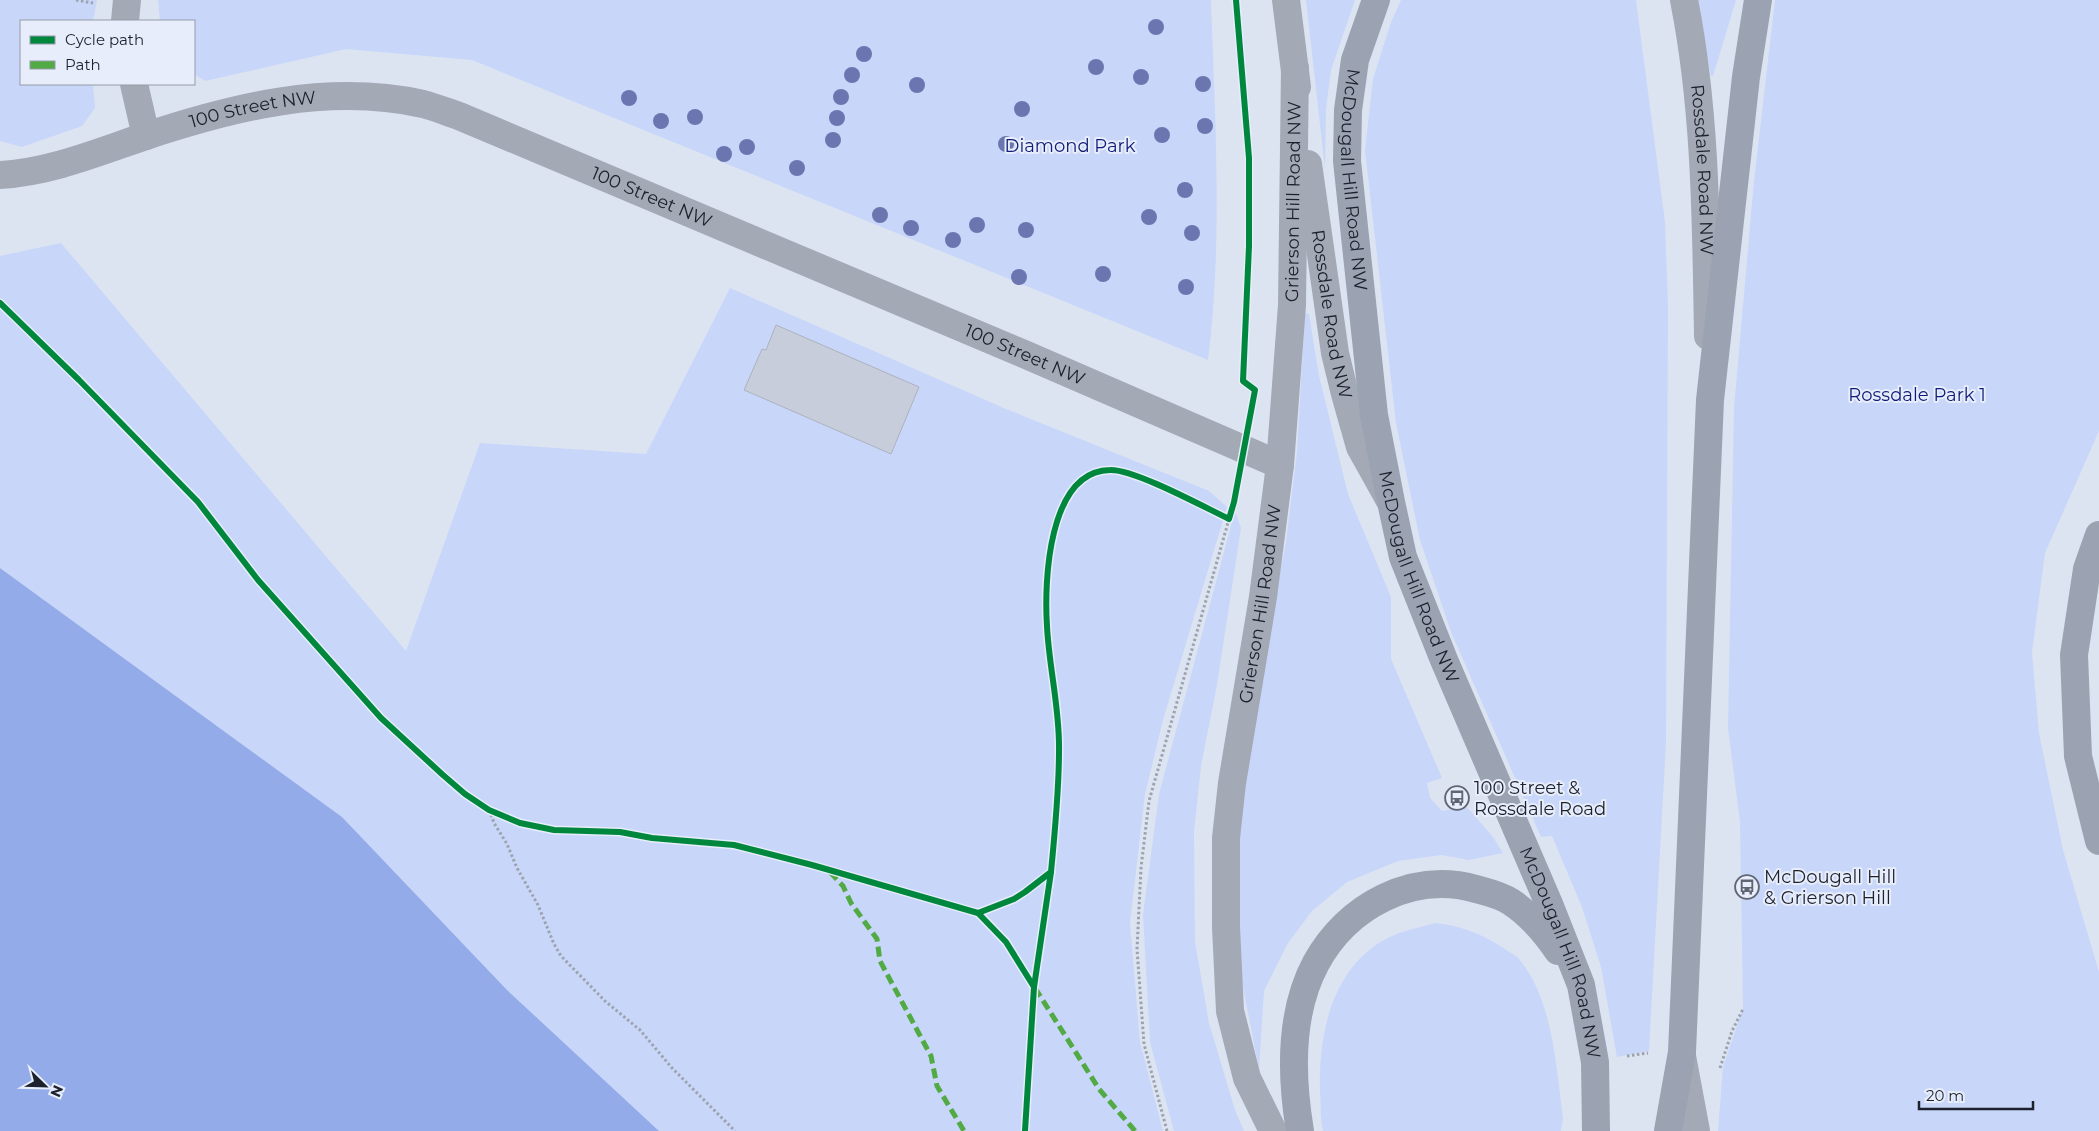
<svg xmlns="http://www.w3.org/2000/svg" width="2099" height="1131" font-family="Montserrat,sans-serif">
	<style>
		.green { fill: #c8d6f9 }
		.water { fill: #94abe9 }
		.building { fill: #c7cdda; stroke: #acb2be }
		.lines { fill: none; stroke-linecap: round; stroke-linejoin: round }
		.path { stroke: #9da3ad; stroke-width: 3; stroke-dasharray: 2.5 2.5; stroke-linecap: butt }
		.minor { stroke: #a4a9b6; stroke-width: 28 }
		.major { stroke: #9ba3b2; stroke-width: 28 }
		.quiet { stroke: #52aa44; stroke-width: 5; stroke-dasharray: 10 5; stroke-linecap: butt }
		.cycleway-casing { stroke: #e7edfa; stroke-width: 9 }
		.cycleway { stroke: #00873e; stroke-width: 6 }
		.tree { fill: #6b76b0 }
		.labels { text-anchor: middle; dominant-baseline: central; stroke-width: 4; stroke-linejoin: round; paint-order: stroke }
		.street-label { font-size: 18px; fill: #1c212d; stroke: #e7edfa }
		.park-label { font-size: 18px; fill: #0f1c7a; stroke: #e7edfa }
		.poi-label { font-size: 18px; fill: #1c212d; stroke: #e7edfa; text-anchor: start }
	</style>
	<rect width="100%" height="100%" fill="#dce4f2"/>
	<g class="green">
		<path d="M0,0H97L93,21H21V84H93L95,108L82,126L22,147L0,141Z"/>
		<path d="M158,0H1211C1215,120 1223,241 1208,360L472,60L346,49L205,81L194,74V21H160Z"/>
		<path d="M1306,0H1355L1331,70L1326,109L1325,169Z"/>
		<path d="M1401,0H1636L1665,222L1668,306L1666,742L1649,1051L1617,1057L1601,967L1582,907L1552,836L1541,837L1451,632L1420,540L1396,423L1365,150L1373,79L1391,22Z"/>
		<path d="M1695,0H1736L1713,76H1711Z"/>
		<path d="M1775,0H2099V431L2045,553L2032,652L2039,733L2063,850L2099,972V1131H1718L1723,1067L1743,1008L1740,822L1728,728L1734,407L1754,181Z"/>
		<path d="M61,243L406,651L480,443L646,454L730,288L1006,409L1209,491L1227,507L1163,720L1145,794L1130,923L1140,1042L1163,1131H659L507,990L342,817L0,568V256Z"/>
		<path d="M1305,313L1309,314L1319,376L1348,494L1391,597V659L1442,778L1427,783L1430,798L1442,811L1466,806L1493,837L1503,853L1469,860L1441,855L1398,861L1347,882L1312,911L1288,943L1264,991L1259,1069L1236,951L1240,778L1286,542L1297,452Z"/>
		<path d="M1235,511L1241,528L1217,685L1201,766L1194,832L1195,942L1209,1023L1235,1110L1244,1131H1174L1150,1042L1143,915L1159,794Z"/>
		<path d="M1435,923C1462,926 1479,933 1502,947C1507,951 1514,954 1518,958C1553,998 1556,1067 1563,1118L1561,1131H1323C1320,1119 1321,1106 1320,1093C1318,1036 1331,970 1384,940C1399,931 1419,928 1435,923Z"/>
	</g>
	<path class="water" d="M0,568L342,817L507,990L659,1131H0Z"/>
	<path class="building" d="M776,325L919,387L891,454L744,390L762,349L766,350Z"/>
	<g class="lines">
		<g class="path">
			<path d="M76,0L93,3"/>
			<path d="M489,810L494,823L507,844L517,868L538,905L554,944L561,956L605,1001L640,1030L672,1068L735,1131"/>
			<path d="M1627,1056L1648,1053"/>
			<path d="M1720,1068L1732,1031L1743,1009"/>
			<path d="M1167,1131L1144,1044L1137,949L1141,868L1149,801L1229,519"/>
		</g>
		<g class="minor">
			<path d="M1286,0L1297,87"/>
			<path id="s1" d="M1684,0C1706,111 1706,224 1708,336"/>
			<path d="M125,21L127,0"/>
			<path d="M134,84L146,136"/>
			<path id="s2" d="M1308,164L1335,353L1345,394L1360,447L1389,499"/>
			<path id="s3" d="M0,175C50,172 96,153 143,137C233,107 328,83 423,104C435,107 447,112 459,116L1024,354L1280,465"/>
			<path d="M1682,1056L1696,1131"/>
			<path id="s4" d="M1273,1131L1247,1078L1230,1011L1226,927V838L1232,783L1263,597L1280,465L1292,305L1295,68"/>
		</g>
		<g class="major">
			<path id="s5" d="M1376,0L1355,60L1348,110L1347,161L1374,415L1391,502L1403,557L1444,660L1549,904L1581,985L1595,1062L1596,1131"/>
			<path d="M2099,535L2087,569L2074,655L2078,756L2099,841"/>
			<path d="M1300,1131C1291,1077 1289,1013 1316,963C1347,906 1412,871 1476,889C1487,892 1501,895 1511,902C1531,915 1545,932 1558,951"/>
			<path d="M1668,1131L1682,1052L1710,400L1746,77L1758,0"/>
		</g>
		<g class="quiet">
			<path d="M830,872L843,886L851,903L877,939L880,961L931,1056L937,1086L964,1131"/>
			<path d="M1035,988L1099,1089L1135,1131"/>
		</g>
		<g class="cycleway-casing">
			<g id="cycleway">
				<path d="M0,303L79,380L198,502L258,580L381,718L443,775L465,794L489,810L520,823L554,830L620,832L652,838L734,845L812,865L978,913L1006,942L1034,987L1025,1131"/>
				<path d="M978,913L1014,899L1025,892L1051,872C1055,831 1059,791 1059,751C1060,709 1049,668 1047,626C1044,582 1048,471 1110,470C1134,469 1204,507 1229,519L1234,502L1255,390L1243,381L1249,246V158L1236,0"/>
				<path d="M1034,987L1051,872"/>
			</g>
		</g>
		<use href="#cycleway" class="cycleway"/>
	</g>
	<g class="tree">
		<circle cx="1156" cy="27" r="8"/>
		<circle cx="864" cy="54" r="8"/>
		<circle cx="1096" cy="67" r="8"/>
		<circle cx="852" cy="75" r="8"/>
		<circle cx="1141" cy="77" r="8"/>
		<circle cx="1203" cy="84" r="8"/>
		<circle cx="917" cy="85" r="8"/>
		<circle cx="841" cy="97" r="8"/>
		<circle cx="629" cy="98" r="8"/>
		<circle cx="1022" cy="109" r="8"/>
		<circle cx="695" cy="117" r="8"/>
		<circle cx="837" cy="118" r="8"/>
		<circle cx="661" cy="121" r="8"/>
		<circle cx="1205" cy="126" r="8"/>
		<circle cx="1162" cy="135" r="8"/>
		<circle cx="833" cy="140" r="8"/>
		<circle cx="1006" cy="144" r="8"/>
		<circle cx="747" cy="147" r="8"/>
		<circle cx="724" cy="154" r="8"/>
		<circle cx="797" cy="168" r="8"/>
		<circle cx="1185" cy="190" r="8"/>
		<circle cx="880" cy="215" r="8"/>
		<circle cx="1149" cy="217" r="8"/>
		<circle cx="977" cy="225" r="8"/>
		<circle cx="911" cy="228" r="8"/>
		<circle cx="1026" cy="230" r="8"/>
		<circle cx="1192" cy="233" r="8"/>
		<circle cx="953" cy="240" r="8"/>
		<circle cx="1103" cy="274" r="8"/>
		<circle cx="1019" cy="277" r="8"/>
		<circle cx="1186" cy="287" r="8"/>
	</g>
	<defs>
		<g id="bus-ring" transform="scale(1.25)"><circle r="9.5" fill="#e7edfa" stroke="#5f6572" stroke-width="1.5"/><path d="M-5-6H5V4H4V6H2V4H-2V6H-4V4H-5ZM-3.5-4V0h7V-4ZM-3.5 1.2v1.5H-2V1.2ZM2 1.2v1.5H3.5V1.2Z" fill="#5f6572"/></g>
	</defs>
	<g fill-rule="evenodd">
		<use href="#bus-ring" x="1457" y="798"/>
		<use href="#bus-ring" x="1747" y="887"/>
	</g>
	<g class="labels">
		<g class="street-label">
			<text stroke="none"><textPath href="#s3" startOffset="262">100 Street NW</textPath></text>
			<text stroke="none"><textPath href="#s1" startOffset="171">Rossdale Road NW</textPath></text>
			<text stroke="none"><textPath href="#s5" startOffset="184">McDougall Hill Road NW</textPath></text>
			<text stroke="none"><textPath href="#s3" startOffset="681">100 Street NW</textPath></text>
			<text stroke="none"><textPath href="#s4" startOffset="942">Grierson Hill Road NW</textPath></text>
			<text stroke="none"><textPath href="#s2" startOffset="152">Rossdale Road NW</textPath></text>
			<text stroke="none"><textPath href="#s3" startOffset="1086">100 Street NW</textPath></text>
			<text stroke="none"><textPath href="#s5" startOffset="589">McDougall Hill Road NW</textPath></text>
			<text stroke="none"><textPath href="#s4" startOffset="538">Grierson Hill Road NW</textPath></text>
			<text stroke="none"><textPath href="#s5" startOffset="992">McDougall Hill Road NW</textPath></text>
		</g>
		<g class="park-label">
			<text x="1070" y="146">Diamond Park</text>
			<text x="1917" y="395">Rossdale Park 1</text>
		</g>
		<g class="poi-label">
			<text x="1474" y="788">100 Street &amp;<tspan x="1474" dy="21">Rossdale Road</tspan></text>
			<text x="1764" y="877">McDougall Hill<tspan x="1764" dy="21">&amp; Grierson Hill</tspan></text>
		</g>
	</g>
	<rect x="20" y="20" width="175" height="65" fill="#e7edfa" stroke="#969ba8"/>
	<rect x="30" y="36" width="25" height="8" fill="#00873e" stroke="#969ba8"/>
	<text x="65" y="45" font-size="15" fill="#1c212d">Cycle path</text>
	<rect x="30" y="61" width="25" height="8" fill="#52aa44" stroke="#969ba8"/>
	<text x="65" y="70" font-size="15" fill="#1c212d">Path</text>
	<g transform="translate(45 1086) rotate(113)" stroke="#e7edfa" stroke-width="4" paint-order="stroke">
	<path d="M0-4L9 19L0 12L-9 19Z" fill="#1c212d"/>
	<text y="-8" font-size="14" font-weight="bold" text-anchor="middle" fill="#1c212d">N</text>
	</g>
	<path d="M1919 1101v8h114v-8" fill="none" stroke="#1c212d" stroke-width="2.5"/>
	<text x="1926" y="1101" font-size="15" fill="#1c212d" stroke="#e7edfa" stroke-width="4" paint-order="stroke">20 m</text>
</svg>
